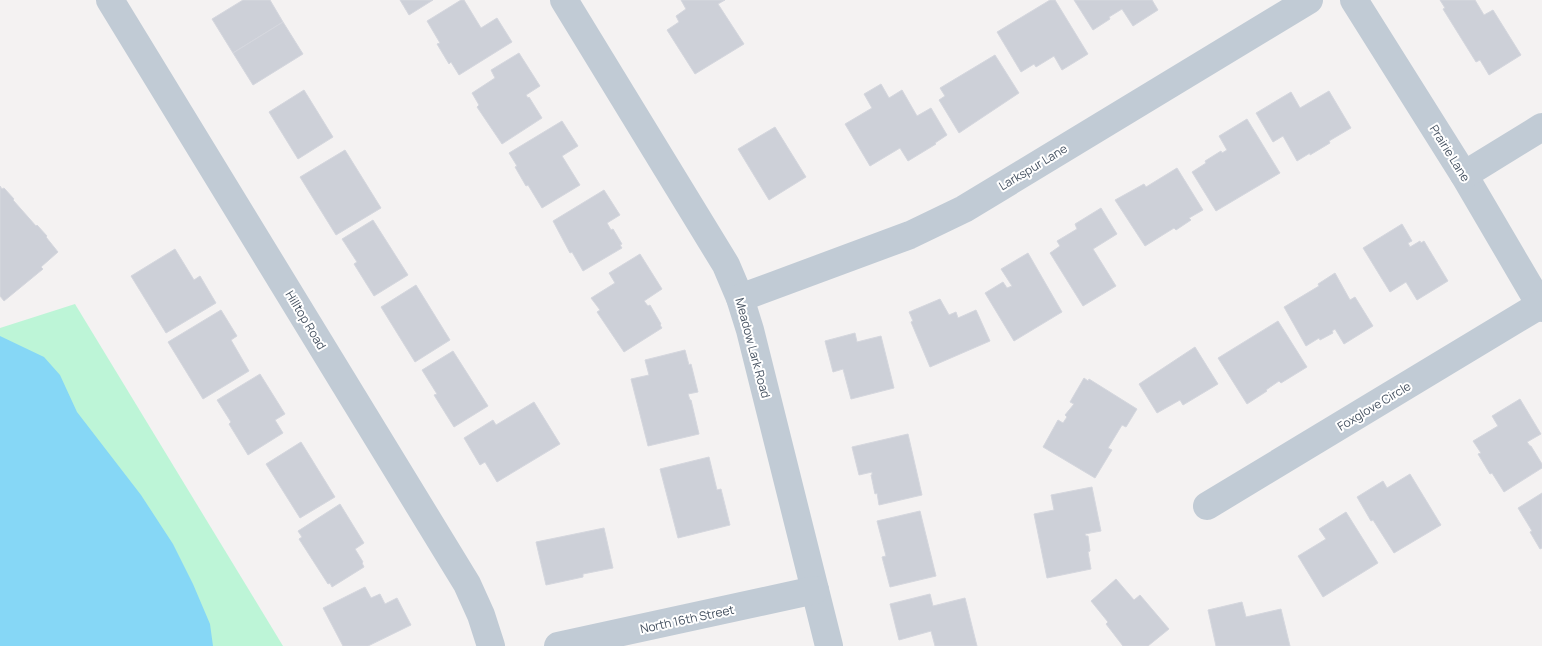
<svg xmlns="http://www.w3.org/2000/svg" width="1542" height="646" font-family="Manrope,sans-serif">
	<style>
		.green { fill: #bdf5d7 }
		.water { fill: #86d7f6 }
		.building { fill: #cdd0d8; stroke: #d5d7de }
		.lines { fill: none; stroke-linecap: round; stroke-linejoin: round }
		.minor { stroke: #c1cbd5; stroke-width: 28 }
		.labels { text-anchor: middle; dominant-baseline: central; stroke-width: 4; stroke-linejoin: round; paint-order: stroke }
		.street-label { font-size: 12px; fill: #475362; stroke: #fff }
	</style>
	<rect width="100%" height="100%" fill="#f4f2f2"/>
	<path class="green" d="M75,304L283,646H0V328Z"/>
	<path class="water" d="M0,336L44,357L60,375L77,412L141,495L173,544L193,584L210,624L213,646H0Z"/>
	<g class="building">
		<path d="M243,0H270L283,22L233,53L212,19Z"/>
		<path d="M400,0H433L409,15Z"/>
		<path d="M461,0H464L481,28L497,18L512,42L459,75L451,62L449,64L437,44L440,43L427,21Z"/>
		<path d="M681,0H725L718,4L744,44L695,74L667,30L679,22L676,16L686,9Z"/>
		<path d="M1050,0H1055L1088,54L1062,70L1054,56L1036,67L1034,64L1021,72L997,32Z"/>
		<path d="M1074,0H1152L1158,10L1133,26L1122,9L1109,17L1110,19L1093,30Z"/>
		<path d="M1440,0H1475L1484,15L1493,10L1521,55L1489,75L1480,60L1476,62L1443,9L1445,8Z"/>
		<path d="M283,22L303,54L253,85L233,53Z"/>
		<path d="M519,53L540,86L526,95L528,98L529,97L542,118L502,144L477,107L479,105L472,93L495,78L491,70Z"/>
		<path d="M995,55L1019,93L959,133L939,100L945,96L940,88Z"/>
		<path d="M881,84L889,98L902,90L917,116L931,108L947,135L935,143L936,144L908,161L900,148L870,166L845,124L872,108L864,94Z"/>
		<path d="M304,90L333,137L298,159L269,112Z"/>
		<path d="M1329,91L1351,128L1329,141L1330,143L1310,155V153L1297,161L1283,136L1273,142L1256,113L1291,92L1300,108Z"/>
		<path d="M1247,119L1280,173L1216,211L1192,172L1206,163L1205,161L1221,151L1222,153L1227,150L1219,136Z"/>
		<path d="M562,121L578,146L562,156L580,185L542,208L528,185L526,186L515,167L517,166L509,153Z"/>
		<path d="M775,127L806,177L769,200L738,149Z"/>
		<path d="M345,150L381,208L336,235L300,177Z"/>
		<path d="M1177,168L1203,210L1189,218L1191,220L1176,230L1174,228L1145,246L1115,200L1144,184L1146,187Z"/>
		<path d="M0,186L2,189L4,188L14,199L13,200L36,226L37,225L47,236L46,237L58,252L41,267L43,269L4,301L0,296Z"/>
		<path d="M604,190L620,215L607,223L611,230L613,229L622,244L620,245L622,248L583,271L572,252L570,253L553,221Z"/>
		<path d="M1101,208L1117,234L1093,249L1116,286L1083,306L1050,253L1060,246L1057,241L1077,229L1075,224Z"/>
		<path d="M373,220L408,275L374,296L354,264L357,262L342,239Z"/>
		<path d="M1402,224L1412,241L1408,243L1410,247L1420,241L1421,243L1424,241L1448,281L1417,300L1406,282L1390,292L1363,248Z"/>
		<path d="M175,249L194,280L200,276L216,303L166,333L131,276Z"/>
		<path d="M1028,253L1062,312L1014,341L985,293L1003,282L1007,288L1012,286L1001,269Z"/>
		<path d="M640,254L662,289L644,301L648,306L650,305L661,324L660,325L662,328L624,352L597,312L600,310L591,298L615,283L609,273Z"/>
		<path d="M1335,273L1350,300L1355,297L1373,326L1344,344L1335,329L1332,331L1333,333L1320,340L1319,338L1306,346L1284,307L1319,286L1318,284Z"/>
		<path d="M416,285L450,340L415,362L381,307Z"/>
		<path d="M940,299L949,315L956,312L958,318L976,310L990,341L930,367L911,322L913,321L909,312Z"/>
		<path d="M221,310L237,336L231,340L249,371L203,399L168,342Z"/>
		<path d="M1278,321L1307,367L1281,383L1279,381L1266,390L1267,391L1247,404L1218,358Z"/>
		<path d="M855,333L857,342L881,336L894,388L851,399L843,369L833,372L825,341Z"/>
		<path d="M1195,347L1218,384L1183,405L1180,400L1157,413L1139,384Z"/>
		<path d="M685,350L689,365L691,364L698,392L688,394L690,400H691L699,434L648,446L631,379L649,375L645,360Z"/>
		<path d="M453,351L488,406L454,427L434,395L437,394L422,370Z"/>
		<path d="M260,374L285,414L275,420L283,433L248,455L229,424L231,422L217,400Z"/>
		<path d="M1084,378L1088,381L1089,379L1137,409L1126,427L1122,425L1108,448L1112,450L1095,478L1043,447L1058,420L1063,423L1067,417L1065,415L1074,404L1070,402Z"/>
		<path d="M1520,399L1541,434L1527,442L1530,446H1531L1542,464V468L1504,492L1492,473L1490,474L1478,454L1481,453L1473,441L1498,426L1492,416Z"/>
		<path d="M534,402L560,444L497,482L485,462L480,465L464,438L493,420L496,425Z"/>
		<path d="M908,434L922,495L879,505L877,493L875,494L871,475H872V472L859,475L852,447Z"/>
		<path d="M301,442L335,497L300,518L266,464Z"/>
		<path d="M709,457L717,490L721,489L730,525L678,538L660,469Z"/>
		<path d="M1410,474L1441,525L1394,553L1373,520L1371,521L1357,497L1383,481L1387,488Z"/>
		<path d="M1092,487L1101,531L1085,534L1086,536H1088L1090,551L1088,552L1091,569L1047,578L1034,514L1054,510L1051,495Z"/>
		<path d="M1542,493V548L1540,549L1530,532L1532,531L1518,508Z"/>
		<path d="M340,504L364,543L355,549L363,562L362,563L364,567L332,587L330,583L328,584L299,539L302,537L298,531Z"/>
		<path d="M920,511L936,576L890,587L882,557L886,556L877,521Z"/>
		<path d="M1346,512L1378,563L1323,597L1298,556L1326,539L1319,529Z"/>
		<path d="M604,528L613,568L583,574V577L546,585L536,542Z"/>
		<path d="M1116,579L1134,600L1140,595L1169,629L1148,646H1123L1106,624L1108,622L1091,601Z"/>
		<path d="M365,587L371,598L380,594L385,604L397,598L411,625L368,646H343L323,608Z"/>
		<path d="M930,594L933,606L965,598L977,646H935L931,631L899,640L890,604Z"/>
		<path d="M1242,602L1246,617L1281,609L1290,646H1216L1208,610Z"/>
	</g>
	<g class="lines">
		<g class="minor">
			<path d="M110,0L467,584L481,615L491,646"/>
			<path d="M564,0L726,265L740,298L750,330L829,646"/>
			<path d="M1354,0L1464,175L1542,308"/>
			<path d="M1464,175L1542,127"/>
			<path d="M740,298L910,235L964,209L1309,0"/>
			<path d="M1207,506L1540,305"/>
			<path d="M558,646L815,590"/>
		</g>
	</g>
	<g class="labels">
		<g class="street-label">
			<text transform="translate(1450 153) rotate(58)">Prairie Lane</text>
			<text transform="translate(1033 167) rotate(-31)">Larkspur Lane</text>
			<text transform="translate(306 320) rotate(59)">Hilltop Road</text>
			<text transform="translate(753 348) rotate(75)">Meadow Lark Road</text>
			<text transform="translate(1374 406) rotate(-31)">Foxglove Circle</text>
			<text transform="translate(687 619) rotate(-12)">North 16th Street</text>
		</g>
	</g>
</svg>
